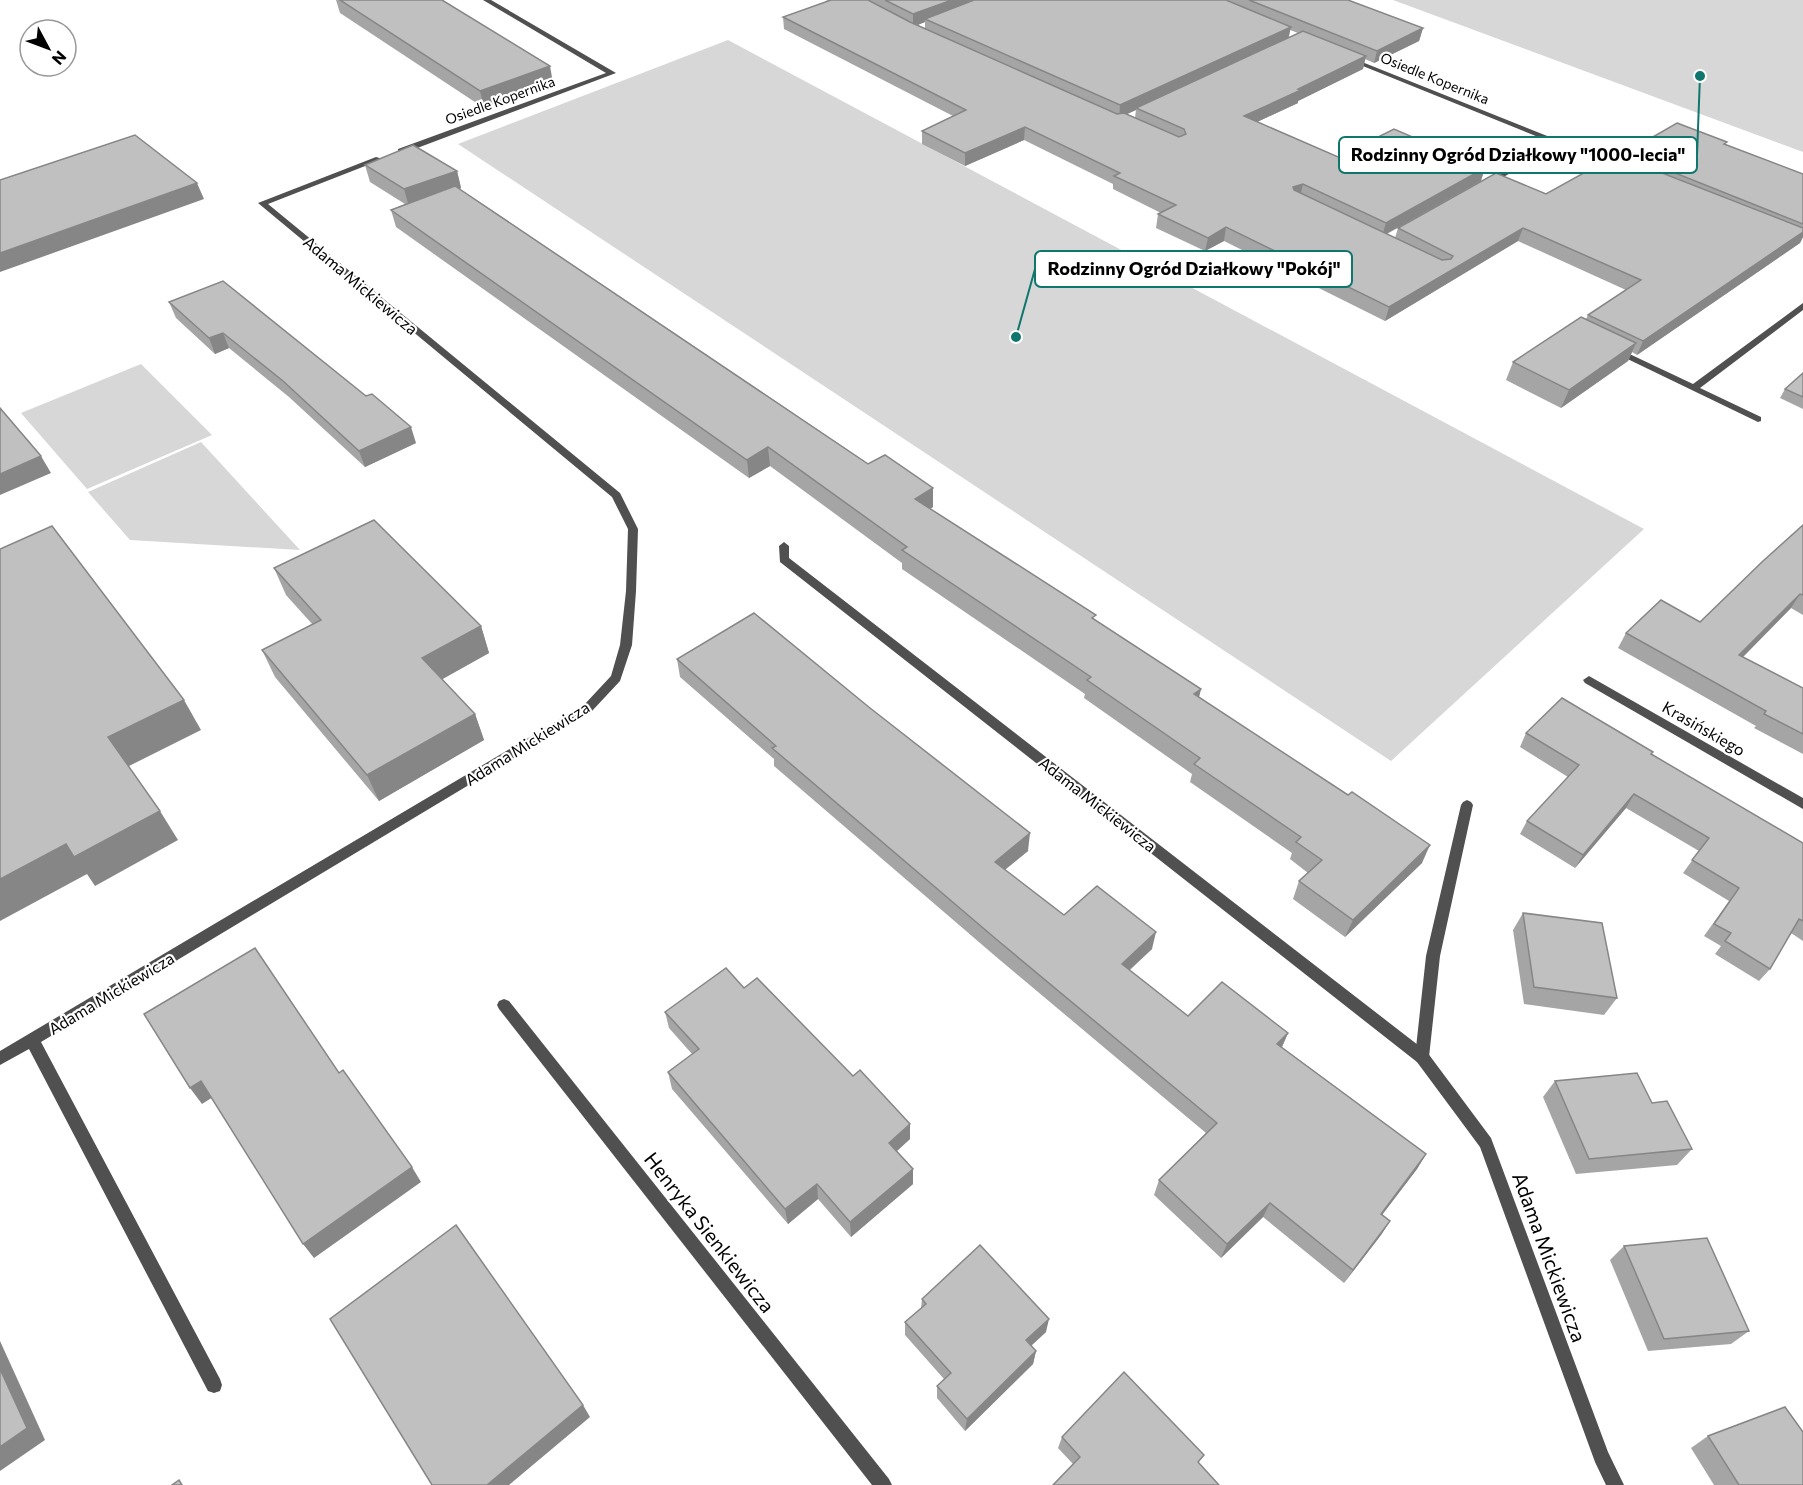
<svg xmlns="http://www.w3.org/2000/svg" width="1803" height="1485" font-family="Commissioner,sans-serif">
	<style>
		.green { fill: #d7d7d7 }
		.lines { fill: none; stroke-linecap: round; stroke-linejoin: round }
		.lane { fill: #505050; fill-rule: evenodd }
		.street { fill: #505050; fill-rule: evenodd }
		.wall { fill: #a5a5a5; fill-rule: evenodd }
		.shaded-wall { fill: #868686 }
		.building { fill: #c0c0c0; stroke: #868686; stroke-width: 1.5 }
		.labels { text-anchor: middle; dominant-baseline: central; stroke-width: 4.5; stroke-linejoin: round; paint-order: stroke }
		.far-street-label { font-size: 14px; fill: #000; stroke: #fff }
		.street-label { font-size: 16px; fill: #000; stroke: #fff }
		.near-street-label { font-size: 20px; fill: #000; stroke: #fff }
		.leader { fill: none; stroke: #0f766e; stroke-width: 2 }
		.callout-dot { fill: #0f766e; stroke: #fff; stroke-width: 2 }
		.callout { fill: #fff; stroke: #0f766e; stroke-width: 2 }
		.callout-label { font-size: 18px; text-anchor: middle; font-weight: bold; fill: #000 }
	</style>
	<rect width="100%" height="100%" fill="#fff"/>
	<g class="green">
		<path d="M1393,0H1803V152Z"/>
		<path d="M728,40L1644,529L1391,761L458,144Z"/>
		<path d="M141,364L212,435L87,489L21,413Z"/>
		<path d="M201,442L300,550L130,540L88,492Z"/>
	</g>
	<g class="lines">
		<path class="lane" d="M1467,800L1471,802L1473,805L1440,956L1429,1057L1427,1062L1422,1063L1417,1062L1415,1057L1426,956L1461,805L1463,802Z"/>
		<g class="street">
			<path d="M483,0H491L616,73L404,153H398V149L606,73Z"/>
			<path d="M1348,58H1352L1625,167L1618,169L1560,145L1491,184H1485V180L1553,143L1348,60Z"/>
			<path d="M376,157L383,159L268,204L620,493L638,529L636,591L632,645L620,681L592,711L41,1042L220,1379L222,1385L220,1391L214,1393L208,1391L29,1049L0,1065V1051L584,705L611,676L620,645L626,591L628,529L612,497L258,203Z"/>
			<path d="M1803,303V310L1700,388L1761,417V421L1758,422L1611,351L1613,349H1619L1693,384Z"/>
			<path d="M784,542L789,546V558L1427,1052L1491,1138L1608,1452L1624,1485H1606L1595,1462L1480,1147L1417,1062L780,562L779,546Z"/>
			<path d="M1589,676L1803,798V809L1585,683L1583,680Z"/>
			<path d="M504,999L509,1001L889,1479L892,1485H872L499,1009L497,1005L499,1001Z"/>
		</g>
	</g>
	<g class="wall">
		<path d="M336,0H442L553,83L484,108L340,13Z"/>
		<path d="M826,0H1348L1423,28L1419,41L1374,63L1365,59L1363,69L1298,101V103L1257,122L1338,157L1481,181L1387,234L1395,238L1398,228L1546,194L1623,157L1625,153L1726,145L1803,174V237L1800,243L1637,355L1632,352L1628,361L1561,408L1506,380L1513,362L1586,319L1588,315L1626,290L1518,241L1385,321L1224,241L1205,251L1156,228L1158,214L1161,213L1113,189V184L1024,140L965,166L922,144V131L953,116L784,29L783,17L828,1ZM925,22V28L917,25ZM1290,30L1298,33L1289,37ZM1136,110L1135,118L1126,114Z"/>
		<path d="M365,165L457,171L461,188L460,189L933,507L930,509L1095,620L1201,689L1199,697L1422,863L1345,937L1293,899L1299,881L1308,873L1290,859L1292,853L1190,782L1192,774L1084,698L1085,694L902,569V563L770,466L749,478L396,227L391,210L405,204L370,182Z"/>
		<path d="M169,302L416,443L365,467L289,397L229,348L215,354L176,318Z"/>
		<path d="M1803,373V409L1780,398L1785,389Z"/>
		<path d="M1803,525V615L1791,608L1743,657L1803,688V754L1754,728L1756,726L1618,648L1626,633L1700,622Z"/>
		<path d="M274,568L481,626L489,653L442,679L475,714L484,740L379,801L275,677L262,650L313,625L286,595Z"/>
		<path d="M677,659L1028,851L1005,870L1064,915L1152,949L1130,970L1188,1016L1288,1033L1282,1047L1426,1154L1417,1169L1382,1215L1390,1221L1381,1235L1344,1283L1263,1217L1221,1258L1154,1195L1159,1180L1206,1133L994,955L774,766V759L680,677Z"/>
		<path d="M1526,733L1653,752L1651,755L1803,843V941L1791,933L1770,969L1759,981L1715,954L1721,946L1704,936L1729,901L1683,873L1699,851L1626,808L1575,868L1520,834L1527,821L1568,777L1520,747Z"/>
		<path d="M1523,913L1617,998L1604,1015L1524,1004L1513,930Z"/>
		<path d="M744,988L910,1139L897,1151L913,1184L851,1237L818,1199L788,1224L672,1089L668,1072L692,1054L669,1028L665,1012Z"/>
		<path d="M1555,1081L1652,1103L1692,1149L1677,1165L1576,1174L1543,1097Z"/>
		<path d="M1624,1246L1749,1331L1731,1344L1648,1351L1610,1260Z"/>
		<path d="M922,1299L1046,1332L1031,1346L1036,1351L1033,1364L965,1431L937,1398V1386L944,1379L905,1335V1322L921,1308Z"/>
		<path d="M1708,1436L1803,1485H1714L1691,1448Z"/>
		<path d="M1062,1437L1199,1464H1073L1058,1448Z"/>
	</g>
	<g class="shaded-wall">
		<path d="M952,0H984L925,19V22L913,27V14Z"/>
		<path d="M1291,27L1288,39L1136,108V110L1119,118L1120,105Z"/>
		<path d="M1423,28L1419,41L1374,63L1377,51Z"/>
		<path d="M1366,56L1363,69L1298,101V103L1242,129L1244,116Z"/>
		<path d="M550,66L553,83L484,108L480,91Z"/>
		<path d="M1025,127L1024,140L965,166V153Z"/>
		<path d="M1485,168L1481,181L1382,236L1386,223Z"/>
		<path d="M457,171L461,188L409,207L404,189Z"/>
		<path d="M197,183L204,199L0,272V253Z"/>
		<path d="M1303,184L1300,197L1290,200L1293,187Z"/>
		<path d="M1226,227L1224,241L1205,251L1208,238Z"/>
		<path d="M1523,228L1518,241L1385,321L1389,307Z"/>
		<path d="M1803,232V237L1800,243L1637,355L1643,341Z"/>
		<path d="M223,333L229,348L215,354L209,338Z"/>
		<path d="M1636,343L1628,361L1561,408L1569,390Z"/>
		<path d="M411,427L416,443L365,467L359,451Z"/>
		<path d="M768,447L770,466L749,478L747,460Z"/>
		<path d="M41,456L51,473L0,495V474Z"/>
		<path d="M933,488V507L915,518V499Z"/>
		<path d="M1800,594L1791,608L1730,670L1739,655Z"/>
		<path d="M481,626L489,653L432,685L422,658Z"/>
		<path d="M1201,689L1196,708L1194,694Z"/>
		<path d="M184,700L201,730L127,767L108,737Z"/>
		<path d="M475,714L484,740L379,801L367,775Z"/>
		<path d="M1634,794L1626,808L1575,868L1583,855Z"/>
		<path d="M160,811L178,840L95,886L87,874L0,921V879L66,844Z"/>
		<path d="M1030,833L1028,851L993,879L995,862Z"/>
		<path d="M1430,845L1422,863L1345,937L1353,920Z"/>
		<path d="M1156,932L1152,949L1118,980L1122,964Z"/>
		<path d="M1288,1033L1281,1049L1277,1044Z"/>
		<path d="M201,1081L213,1097L202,1104L190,1088Z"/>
		<path d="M910,1124V1139L889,1158V1143Z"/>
		<path d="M1426,1154L1417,1169L1372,1228L1381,1214Z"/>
		<path d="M412,1167L421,1182L314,1258L303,1244Z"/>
		<path d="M913,1169V1184L851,1237L850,1222Z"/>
		<path d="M817,1184L818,1199L788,1224L785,1209Z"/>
		<path d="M1270,1203L1263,1217L1221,1258L1227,1244Z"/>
		<path d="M1390,1221L1381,1235L1344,1283L1353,1270Z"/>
		<path d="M1049,1319L1046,1332L1023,1353L1026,1340Z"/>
		<path d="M0,1341L45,1440L0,1471Z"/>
		<path d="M1036,1351L1033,1364L965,1431L967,1419Z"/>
		<path d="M583,1405L590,1417L509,1485H487Z"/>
	</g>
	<g class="building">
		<path d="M340,0H442L550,66L480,91Z"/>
		<path d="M831,0H868L910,22L1117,114L1124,113L1179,137L1186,134L1184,129L1136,108L1303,31L1366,56L1298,89L1301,90L1244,116L1338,157L1394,129L1485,168L1386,223L1303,184L1293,187L1294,190L1442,260L1451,259L1453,256L1398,228L1496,173L1546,194L1616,155L1803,228V232L1643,341L1588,315L1641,280L1523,228L1389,307L1226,227L1208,238L1158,214L1176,205L1114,176L1120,173L1025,127L965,153L922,131L966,110L783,17Z"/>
		<path d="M885,0H952L913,14Z"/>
		<path d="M974,0H1226L1291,27L1120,105L925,19Z"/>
		<path d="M1249,0H1348L1423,28L1377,51Z"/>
		<path d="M1677,123L1727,142L1724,144L1803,174V224L1625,153Z"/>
		<path d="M135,135L197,183L0,253V180Z"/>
		<path d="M413,145L457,171L404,189L365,165Z"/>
		<path d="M455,186L868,464L885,455L933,488L915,499L1096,615L1092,618L1201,689L1194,694L1348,795L1352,792L1430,845L1353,920L1299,881L1322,860L1296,842L1301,837L1194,764L1200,758L1087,680L1091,677L902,550L907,547L768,447L747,460L391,210Z"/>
		<path d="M223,281L366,396L372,394L411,427L359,451L283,381L223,333L209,338L169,302Z"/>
		<path d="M1581,317L1636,343L1569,390L1513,362Z"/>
		<path d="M1803,373V397L1785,389Z"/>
		<path d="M0,408L41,456L0,474Z"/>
		<path d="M374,520L481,626L422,658L475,714L367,775L262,650L321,620L274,568Z"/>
		<path d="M1803,525V595L1800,594L1739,655L1803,688V734L1764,714L1766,711L1626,633L1661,600L1700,622L1763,561Z"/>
		<path d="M52,526L184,700L108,737L160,811L74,857L66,844L0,879V549Z"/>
		<path d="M754,613L870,708L1030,833L995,862L1064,915L1097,886L1156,932L1122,964L1188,1016L1222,982L1288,1033L1277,1044L1426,1154L1381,1214L1390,1221L1353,1270L1270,1203L1227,1244L1159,1180L1217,1123L996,939L772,748L776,746L677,659Z"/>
		<path d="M1562,698L1653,752L1651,754L1803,843V921L1799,919L1770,969L1725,941L1731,933L1714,924L1739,888L1692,860L1709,838L1634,794L1583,855L1527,821L1579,765L1526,733Z"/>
		<path d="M1523,913L1602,923L1617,998L1534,987Z"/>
		<path d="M255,948L339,1073L343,1070L412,1167L303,1244L201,1081L190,1088L144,1014Z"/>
		<path d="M726,968L744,988L757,978L853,1076L860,1070L910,1124L889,1143L913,1169L850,1222L817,1184L785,1209L668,1072L699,1049L665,1012Z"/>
		<path d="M1637,1073L1652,1103L1667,1101L1692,1149L1589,1159L1555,1081Z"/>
		<path d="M456,1225L583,1405L487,1485H432L330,1319Z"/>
		<path d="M1707,1238L1749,1331L1664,1339L1624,1246Z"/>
		<path d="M980,1245L1049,1319L1026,1340L1036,1351L967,1419L937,1386L951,1373L905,1322L926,1304L922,1299Z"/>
		<path d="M0,1369L27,1428L0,1447Z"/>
		<path d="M1124,1372L1204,1455L1198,1462L1219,1485H1053L1080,1457L1062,1437Z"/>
		<path d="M1785,1407L1803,1432V1485H1739L1708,1436Z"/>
		<path d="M179,1480L182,1485H172Z"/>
	</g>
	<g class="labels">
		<g class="far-street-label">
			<text transform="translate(1435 78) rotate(22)">Osiedle Kopernika</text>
			<text transform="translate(500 100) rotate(-20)">Osiedle Kopernika</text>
		</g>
		<g class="street-label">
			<text transform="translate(361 285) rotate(40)">Adama Mickiewicza</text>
			<text transform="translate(1704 728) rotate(30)">Krasińskiego</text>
			<text transform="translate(527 743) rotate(-32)">Adama Mickiewicza</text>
			<text transform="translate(1098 804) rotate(38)">Adama Mickiewicza</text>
			<text transform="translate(111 993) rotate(-31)">Adama Mickiewicza</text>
		</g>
		<g class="near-street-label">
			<text transform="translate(710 1232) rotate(52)">Henryka Sienkiewicza</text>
			<text transform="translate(1550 1257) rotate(70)">Adama Mickiewicza</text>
		</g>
	</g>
	<path class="leader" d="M1700 76L1697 155M1016 337L1035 269"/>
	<g class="callout-dot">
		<circle cx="1700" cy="76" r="6"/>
		<circle cx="1016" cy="337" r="6"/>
	</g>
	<g class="callout">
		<rect x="1339" y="137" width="358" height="36" rx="6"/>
		<rect x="1035" y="251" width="317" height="36" rx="6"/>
	</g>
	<g class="callout-label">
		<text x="1518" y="161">Rodzinny Ogród Działkowy "1000-lecia"</text>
		<text x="1194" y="275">Rodzinny Ogród Działkowy "Pokój"</text>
	</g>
	<g transform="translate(48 48) rotate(131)"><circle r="28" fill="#ffffff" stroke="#999999" stroke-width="1.5"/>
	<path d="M0-4.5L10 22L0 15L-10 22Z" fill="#000000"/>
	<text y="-9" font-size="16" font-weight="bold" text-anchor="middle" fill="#000000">N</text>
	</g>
</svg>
